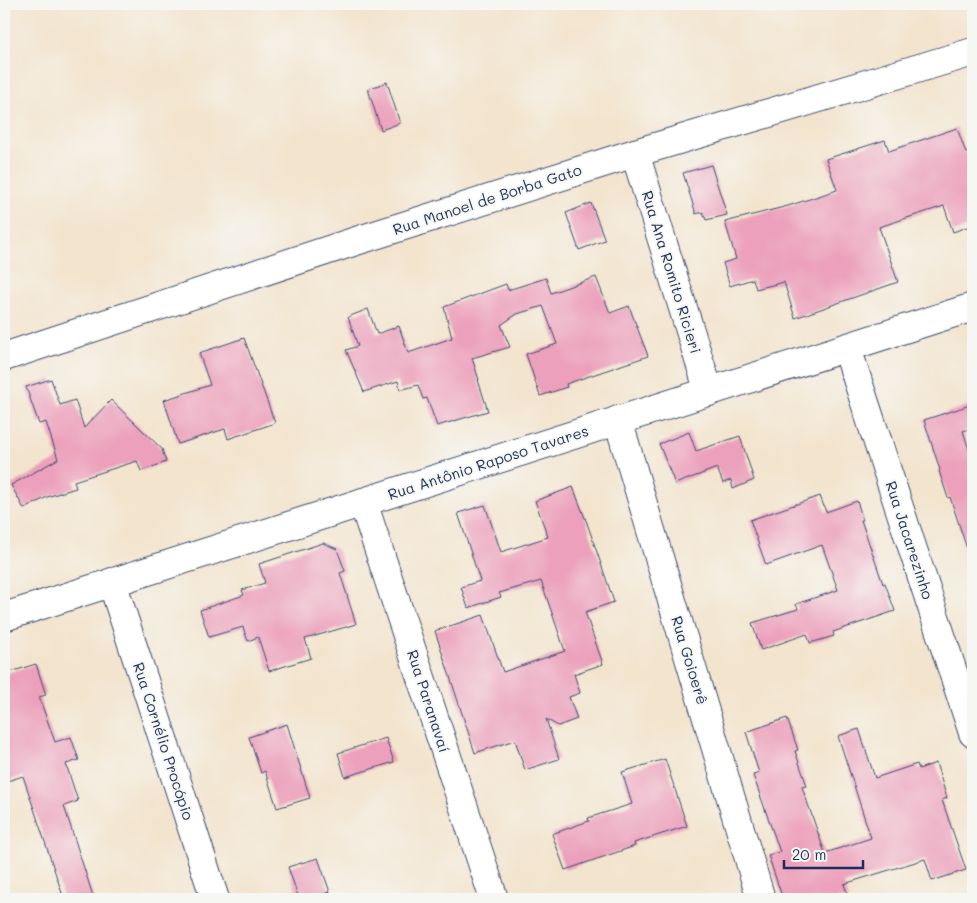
<svg xmlns="http://www.w3.org/2000/svg" width="977" height="903" font-family="Mali,sans-serif">
	<style>
		.building { fill: #eca0bb }
		.lines { fill: none; stroke-linecap: round; stroke-linejoin: round }
		.minor-casing { stroke: #3b4a6f; stroke-width: 30 }
		.minor { stroke: #fff; stroke-width: 28 }
		.labels { text-anchor: middle; dominant-baseline: central; stroke-width: 4; stroke-linejoin: round; paint-order: stroke }
		.street-label { font-size: 15px; fill: #1b2f5e; stroke: #f6f6f2 }
	</style>
	<rect width="100%" height="100%" fill="#f6f6f2"/>
	<filter id="ink" filterUnits="userSpaceOnUse"><feTurbulence type="fractalNoise" baseFrequency=".02" numOctaves="2"/><feDisplacementMap in="SourceGraphic" scale="10" xChannelSelector="R" yChannelSelector="G"/><feConvolveMatrix kernelMatrix="1 2 1 2 8 2 1 2 1" color-interpolation-filters="sRGB"/></filter>
	<filter id="wash" filterUnits="userSpaceOnUse"><feTurbulence type="fractalNoise" baseFrequency=".0096" numOctaves="4" result="noise"/><feDisplacementMap in="SourceGraphic" scale="20" xChannelSelector="R" yChannelSelector="G"/><feGaussianBlur stdDeviation="1.12" result="paint"/><feColorMatrix in="noise" values="0 0 0 0 0 0 0 0 0 0 0 0 0 0 0 0 0 1.4 0 .05"/><feComposite in="paint" operator="in"/></filter>
	<g filter="url(#wash)">
		<rect width="100%" height="100%" fill="#f3e4ce"/>
		<g id="blocks">
			<g class="building">
				<path d="M387,82L400,123L381,130L368,89Z"/>
				<path d="M957,128L966,153L973,150V225L953,232L944,206L879,227L898,282L795,318L784,282L756,289L753,279L730,286L723,263L736,259L725,222L788,206L837,190L826,159L885,140L889,151Z"/>
				<path d="M711,165L727,215L706,220L703,212L696,214L683,173Z"/>
				<path d="M591,203L605,240L579,250L566,213Z"/>
				<path d="M596,277L610,313L629,306L648,356L566,384L567,387L540,396L526,354L557,344L543,306L517,314L501,325L510,347L472,358L479,380H478L488,411L437,426L427,398L423,399L418,385L400,390L398,381L364,392L346,350L358,346L348,317L368,309L377,334L399,326L408,353L452,338L444,307L506,284L508,290L546,278L551,293Z"/>
				<path d="M244,338L275,423L228,439L225,429L178,444L164,400L210,385L199,353Z"/>
				<path d="M51,379L60,405L75,400L84,428L111,400L162,449L166,462L141,471L137,461L74,481L76,488L47,497L24,509L11,485L58,459L46,422L39,424L26,387Z"/>
				<path d="M973,404V428L963,431L973,462V555H969L950,497L948,498L939,471L940,470L924,420Z"/>
				<path d="M689,432L696,451L740,436L754,480L733,489L731,480L723,483L717,468L675,484L659,444Z"/>
				<path d="M573,487L587,523L614,602L585,612L603,664L574,674L580,693L569,697L577,719L558,726L546,719L559,759L525,770L515,740L475,753L435,631L483,615L503,672L565,651L541,581L499,593L501,597L468,608L461,587L480,581L458,513L485,505L501,552L548,537L535,501Z"/>
				<path d="M820,496L826,512L857,501L863,520H861L883,584L885,583L895,611L833,632L834,636L810,643L807,634L761,650L752,623L798,609L796,604L838,590L822,545L766,565L750,520Z"/>
				<path d="M323,543L337,549L345,571L340,573L356,624L305,639L311,658L269,671L258,637L248,641L243,627L209,637L200,610L244,595L242,590L265,583L259,564Z"/>
				<path d="M36,664L46,695L39,697L55,742L71,737L79,760L66,764L78,801L64,806L94,899H64L23,776L4,782V674Z"/>
				<path d="M787,718L798,750L795,751L807,786L802,787L825,853L871,838L838,736L859,729L875,778L917,764L919,769L936,763L947,798L942,800L966,870L932,881L925,859L844,884L849,899H783L768,855L780,852L753,775L759,773L746,732Z"/>
				<path d="M287,724L310,798L277,808L265,771L261,773L249,737Z"/>
				<path d="M386,738L394,762L345,777L338,753Z"/>
				<path d="M665,759L687,826L634,843L635,846L565,870L552,834L589,821L588,818L632,804L622,772Z"/>
				<path d="M318,858L330,892L308,899H299L288,867Z"/>
			</g>
		</g>
	</g>
	<g filter="url(#ink)">
		<use href="#blocks" fill-opacity="0" stroke="#3b4a6f" stroke-width="1"/>
		<g class="lines">
			<g class="minor-casing">
				<g id="minor">
					<path d="M635,153L709,392"/>
					<path d="M847,348L973,733"/>
					<path d="M4,357L356,241L635,153L973,52"/>
					<path d="M618,420L761,899"/>
					<path d="M363,502L494,899"/>
					<path d="M112,582L215,899"/>
					<path d="M4,617L973,307"/>
				</g>
			</g>
			<use href="#minor" class="minor"/>
		</g>
	</g>
	<g class="labels">
		<g class="street-label">
			<text transform="translate(487 199) rotate(-18)">Rua Manoel de Borba Gato</text>
			<text transform="translate(672 272) rotate(73)">Rua Ana Romito Ricieri</text>
			<text transform="translate(488 462) rotate(-18)">Rua Antônio Raposo Tavares</text>
			<text transform="translate(910 540) rotate(72)">Rua Jacarezinho</text>
			<text transform="translate(690 660) rotate(73)">Rua Goioerê</text>
			<text transform="translate(429 701) rotate(72)">Rua Paranavaí</text>
			<text transform="translate(164 741) rotate(72)">Rua Cornélio Procópio</text>
		</g>
	</g>
	<rect width="977" height="903" fill="none" stroke="#f6f6f2" stroke-width="20"/>
	<path d="M784 860v8h79v-8" fill="none" stroke="#1b2f5e" stroke-width="2.5"/>
	<text x="792" y="860" font-size="15" fill="#1b2f5e" stroke="#f6f6f2" stroke-width="4" paint-order="stroke">20 m</text>
</svg>
